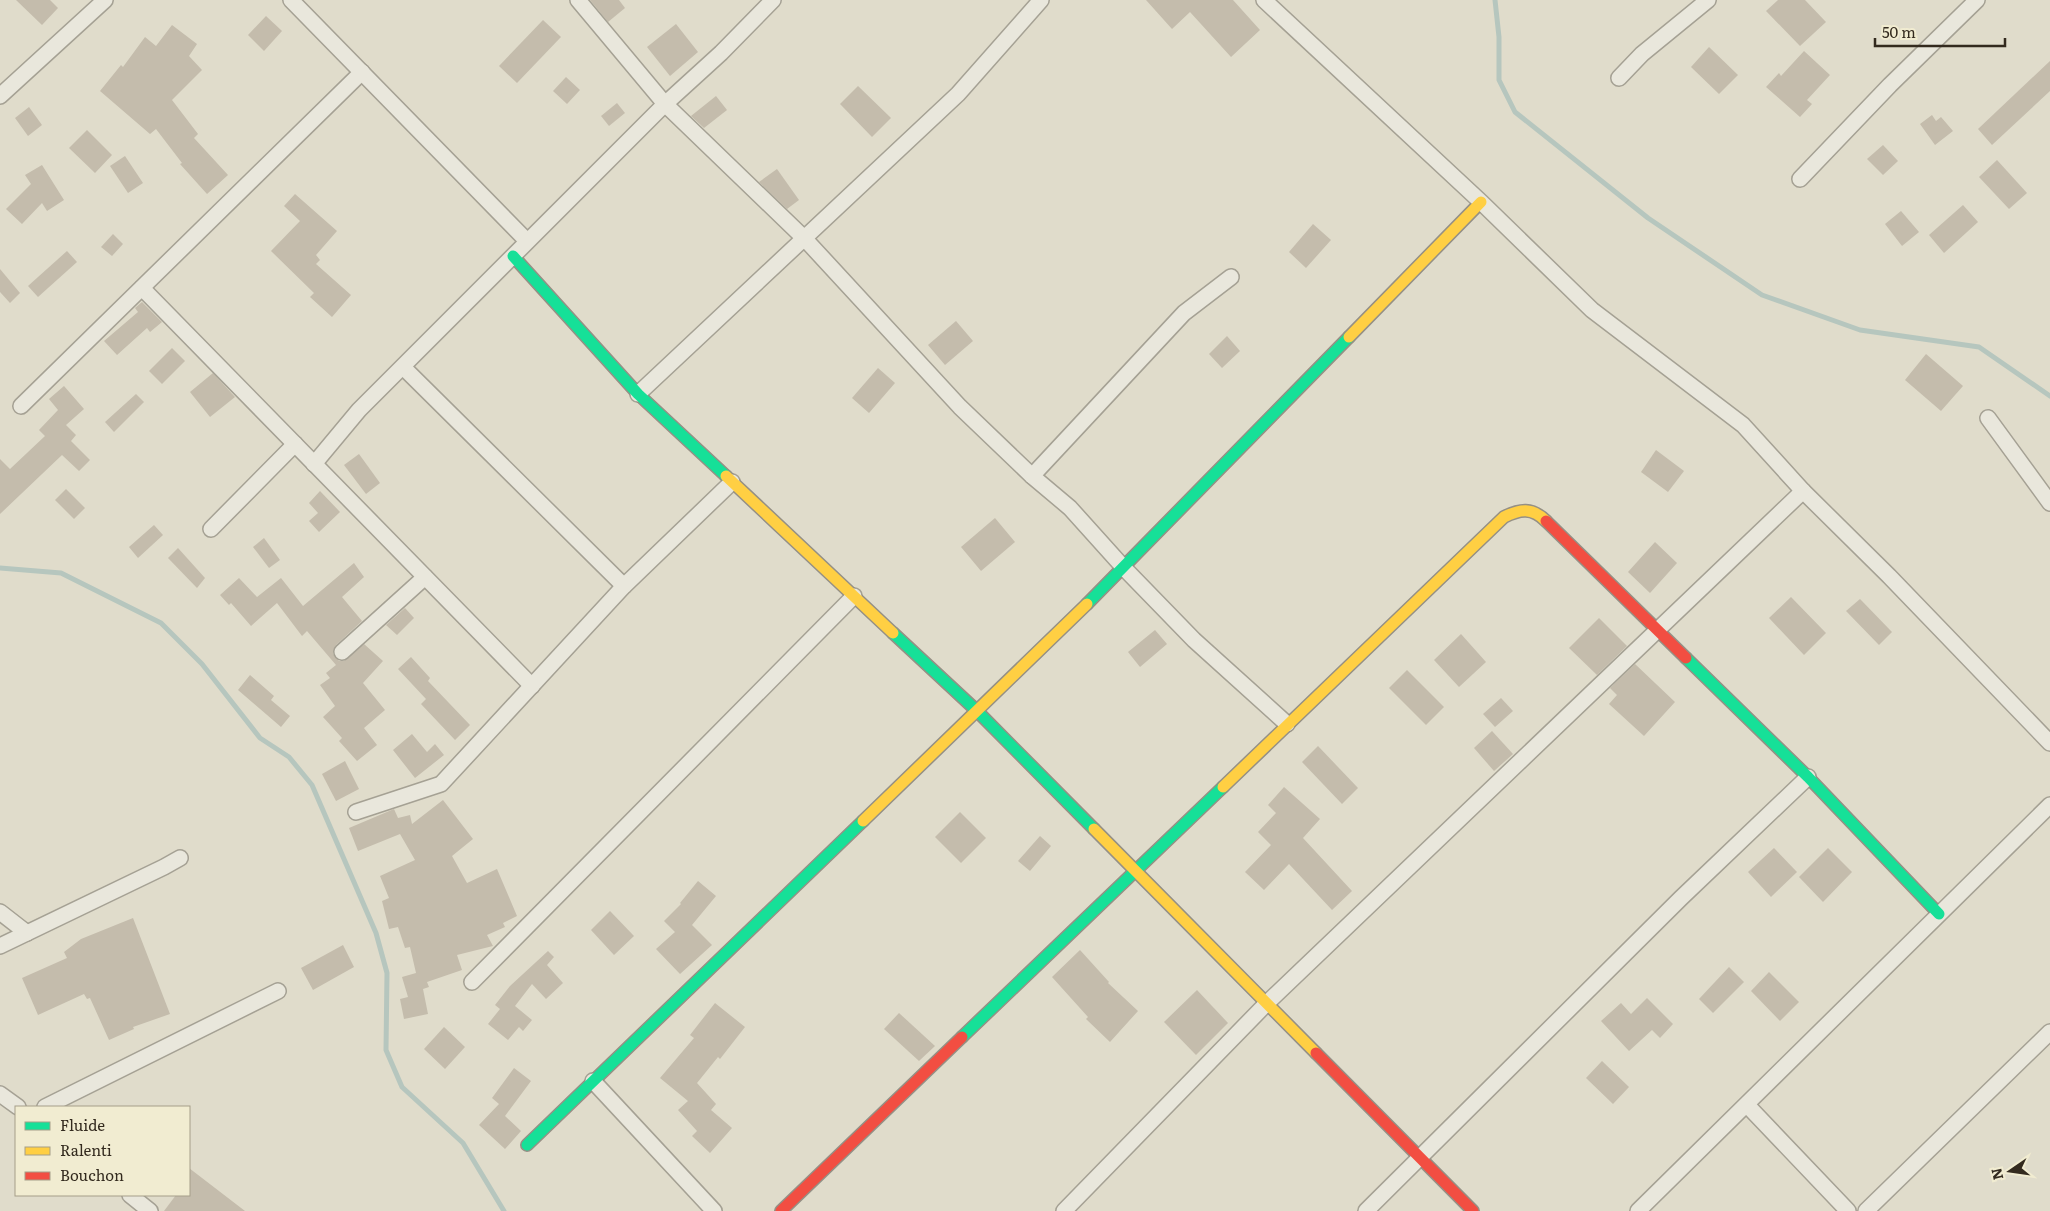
<svg xmlns="http://www.w3.org/2000/svg" width="2050" height="1211" font-family="Literata,serif">
	<style>
		.lines { fill: none; stroke-linecap: round; stroke-linejoin: round }
		.stream { stroke: #b6c6be; stroke-width: 5 }
		.building { fill: #c4bcac }
		.street-casing { stroke: #a5a194; stroke-width: 18 }
		.fast-casing { stroke: #959085; stroke-width: 14 }
		.slow-casing { stroke: #959085; stroke-width: 14 }
		.jam-casing { stroke: #959085; stroke-width: 14 }
		.street { stroke: #e9e7dc; stroke-width: 15 }
		.fast { stroke: #16e098; stroke-width: 11 }
		.slow { stroke: #ffcf43; stroke-width: 11 }
		.jam { stroke: #f24e42; stroke-width: 11 }
	</style>
	<rect width="100%" height="100%" fill="#e0dccb"/>
	<g class="lines">
		<g class="stream">
			<path d="M1495,0L1499,37V80L1515,112L1648,218L1762,295L1860,330L1979,347L2050,396"/>
			<path d="M0,568L61,573L161,623L202,664L260,738L289,757L312,785L376,933L387,973L386,1050L402,1087L463,1143L504,1211"/>
		</g>
	</g>
	<g class="building">
		<path d="M16,0H50L58,8L42,25Z"/>
		<path d="M590,0H619L625,8L608,22Z"/>
		<path d="M1146,0H1233L1260,30L1231,57L1190,12L1172,29Z"/>
		<path d="M1778,0H1805L1826,22L1800,46L1766,11Z"/>
		<path d="M266,16L282,31L264,51L248,35Z"/>
		<path d="M543,20L561,37L517,83L499,66Z"/>
		<path d="M676,24L698,52L670,76L647,47Z"/>
		<path d="M172,25L197,44L189,56L202,70L172,100L198,134L194,138L228,175L207,194L180,164L182,163L156,129L150,134L100,91L121,65L123,67L145,37L156,46Z"/>
		<path d="M1709,47L1738,75L1719,94L1691,67Z"/>
		<path d="M1804,51L1830,75L1807,100L1812,104L1800,117L1766,87L1779,73L1781,76Z"/>
		<path d="M2050,61V91L1992,145L1978,129Z"/>
		<path d="M566,77L580,90L567,104L553,91Z"/>
		<path d="M858,86L891,118L872,137L840,104Z"/>
		<path d="M716,96L727,110L704,128L691,116Z"/>
		<path d="M617,103L625,113L609,126L601,116Z"/>
		<path d="M29,107L42,125L28,136L15,118Z"/>
		<path d="M1932,115L1936,121L1941,117L1953,131L1935,145L1920,124Z"/>
		<path d="M87,130L112,155L95,173L69,148Z"/>
		<path d="M1883,145L1898,161L1883,175L1867,159Z"/>
		<path d="M125,156L143,183L128,193L110,166Z"/>
		<path d="M1997,160L2027,193L2009,209L1979,177Z"/>
		<path d="M42,165L64,200L47,211L42,203L22,224L6,209L31,184L25,175Z"/>
		<path d="M777,169L799,200L787,209L759,182Z"/>
		<path d="M295,194L337,231L316,255L320,260L316,264L351,295L332,317L310,297L314,293L271,251L300,221L284,206Z"/>
		<path d="M1963,205L1978,222L1944,253L1929,235Z"/>
		<path d="M1901,211L1919,232L1902,246L1885,224Z"/>
		<path d="M1313,224L1331,240L1306,268L1289,252Z"/>
		<path d="M113,234L123,244L112,256L101,247Z"/>
		<path d="M67,251L77,262L38,297L28,286Z"/>
		<path d="M0,269L20,293L10,303L0,292Z"/>
		<path d="M142,302L162,322L150,332L147,328L117,355L104,341L138,312L135,308Z"/>
		<path d="M956,321L973,341L945,365L928,345Z"/>
		<path d="M1227,336L1240,351L1222,368L1209,354Z"/>
		<path d="M172,348L185,361L162,384L149,371Z"/>
		<path d="M1926,354L1963,386L1941,411L1905,380Z"/>
		<path d="M878,368L895,383L869,413L852,398Z"/>
		<path d="M213,373L235,397L210,417L190,392Z"/>
		<path d="M64,386L84,409L66,425L76,435L71,441L90,460L79,471L62,455L0,514V459L10,469L45,436L39,430L58,410L49,399Z"/>
		<path d="M136,394L144,402L114,432L105,422Z"/>
		<path d="M1656,450L1684,471L1668,492L1641,472Z"/>
		<path d="M359,454L380,483L366,494L344,465Z"/>
		<path d="M66,489L85,508L74,519L55,500Z"/>
		<path d="M320,491L340,512L319,532L309,521L318,513L309,503Z"/>
		<path d="M995,518L1015,542L981,571L961,547Z"/>
		<path d="M154,525L163,535L138,558L129,547Z"/>
		<path d="M264,538L280,560L269,568L253,547Z"/>
		<path d="M1655,542L1677,563L1650,593L1628,572Z"/>
		<path d="M178,548L205,578L197,588L168,558Z"/>
		<path d="M354,563L364,577L342,597L362,621L336,645L333,654L339,661H344L364,644L383,661L363,683L385,710L364,728L377,745L357,761L339,741L342,738L323,717L335,706L320,685L330,678L326,673L336,665L307,631L302,636L277,603L251,626L231,603L229,605L220,595L239,578L257,597L281,578L303,606Z"/>
		<path d="M1791,597L1826,633L1804,655L1769,618Z"/>
		<path d="M1860,599L1892,632L1879,645L1846,611Z"/>
		<path d="M405,608L414,618L397,635L386,625Z"/>
		<path d="M1599,618L1627,646L1597,675L1569,648Z"/>
		<path d="M1155,630L1167,644L1140,667L1128,652Z"/>
		<path d="M1461,634L1486,662L1459,687L1434,660Z"/>
		<path d="M411,657L430,678L428,681L470,725L455,740L421,704L426,699L398,669Z"/>
		<path d="M1635,664L1675,702L1644,736L1609,704L1617,695L1610,688Z"/>
		<path d="M1407,670L1444,707L1426,725L1389,688Z"/>
		<path d="M250,675L274,696L271,700L290,716L281,727L238,690Z"/>
		<path d="M1501,698L1513,711L1495,727L1483,714Z"/>
		<path d="M1492,731L1513,754L1494,771L1474,748Z"/>
		<path d="M412,734L427,752L435,744L444,755L415,778L393,750Z"/>
		<path d="M1318,746L1358,788L1342,804L1302,762Z"/>
		<path d="M345,761L359,789L336,801L322,774Z"/>
		<path d="M1284,787L1320,819L1303,838L1352,891L1332,910L1289,864L1264,890L1245,872L1271,845L1258,832L1276,813L1268,805Z"/>
		<path d="M443,800L473,839L452,856L467,883L497,869L517,916L503,923L505,927L487,935L493,946L457,955L462,970L427,982L429,987L423,989L428,1014L404,1019L400,999L408,997L402,977L416,973L410,947L405,948L398,927L389,929L382,901L389,898L380,876L415,860L400,834L358,851L349,828L394,809L398,818L410,815L412,824Z"/>
		<path d="M960,812L986,838L961,863L935,837Z"/>
		<path d="M1040,836L1051,846L1030,871L1018,861Z"/>
		<path d="M1774,848L1797,872L1771,897L1748,872Z"/>
		<path d="M1828,848L1852,872L1823,902L1799,877Z"/>
		<path d="M698,881L716,896L692,925L712,945L680,974L656,949L675,932L664,921L681,904L680,903Z"/>
		<path d="M610,911L634,936L614,955L591,930Z"/>
		<path d="M133,918L170,1014L133,1027L134,1029L109,1040L90,998L87,999L84,994L38,1015L22,978L67,958L64,952L81,939Z"/>
		<path d="M343,945L354,967L313,990L301,968Z"/>
		<path d="M1080,950L1109,982L1108,983L1138,1011L1110,1042L1086,1019L1088,1017L1052,977Z"/>
		<path d="M548,951L554,957L547,965L563,983L546,999L532,984L515,1006L532,1020L523,1031L519,1027L508,1040L488,1024L500,1009L495,1005L510,986Z"/>
		<path d="M1729,967L1744,982L1713,1013L1699,999Z"/>
		<path d="M1769,972L1799,1002L1780,1021L1751,991Z"/>
		<path d="M1197,990L1228,1023L1196,1055L1164,1022Z"/>
		<path d="M1647,998L1673,1024L1660,1038L1652,1030L1629,1051L1601,1021L1621,1003L1631,1014Z"/>
		<path d="M715,1003L745,1027L720,1059L718,1057L697,1083L716,1104L711,1110L732,1128L710,1153L692,1136L697,1131L678,1110L688,1101L660,1078L694,1038L690,1035Z"/>
		<path d="M899,1013L935,1046L919,1061L884,1029Z"/>
		<path d="M444,1027L465,1047L445,1069L424,1049Z"/>
		<path d="M1602,1061L1629,1087L1613,1104L1586,1078Z"/>
		<path d="M514,1068L531,1081L505,1116L521,1131L505,1149L479,1125L499,1104L492,1098Z"/>
		<path d="M189,1168L245,1211H164L176,1195H189Z"/>
	</g>
	<g class="lines">
		<g class="street-casing">
			<g id="street">
				<path d="M291,0L527,241"/>
				<path d="M578,0L665,104L805,239L960,407L1032,476L1070,508L1124,568L1194,640L1287,724"/>
				<path d="M1264,0L1481,202L1592,310L1743,425L1803,491L1889,576L2050,743"/>
				<path d="M1619,78L1642,54L1708,0"/>
				<path d="M0,96L105,0"/>
				<path d="M1800,179L1890,85L1977,0"/>
				<path d="M142,288L532,686"/>
				<path d="M403,367L624,586"/>
				<path d="M638,394L958,94L1041,0"/>
				<path d="M21,406L362,72"/>
				<path d="M1988,418L2050,503"/>
				<path d="M314,464L359,410L665,104L721,53L773,0"/>
				<path d="M1032,476L1184,313L1231,277"/>
				<path d="M211,529L295,444"/>
				<path d="M342,652L425,577"/>
				<path d="M356,812L441,784L624,586L732,482"/>
				<path d="M0,912L27,933"/>
				<path d="M0,946L164,867L180,858"/>
				<path d="M472,982L854,596"/>
				<path d="M593,1081L714,1211"/>
				<path d="M0,1094L18,1107"/>
				<path d="M1747,1105L1848,1211"/>
				<path d="M45,1107L278,991"/>
				<path d="M130,1195L150,1211"/>
				<path d="M1064,1211L1267,1003L1803,491"/>
				<path d="M1366,1211L1681,898L1808,777"/>
				<path d="M1638,1211L2050,805"/>
				<path d="M1866,1211L2050,1032"/>
			</g>
		</g>
		<g class="fast-casing">
			<g id="fast">
				<path d="M513,256L638,394L726,476"/>
				<path d="M1087,604L1349,337"/>
				<path d="M893,633L977,711L1094,829"/>
				<path d="M1686,658L1808,777L1939,914"/>
				<path d="M962,1037L1223,787"/>
				<path d="M527,1145L863,821"/>
			</g>
		</g>
		<g class="slow-casing">
			<g id="slow">
				<path d="M1349,337L1481,202"/>
				<path d="M726,476L893,633"/>
				<path d="M1223,787L1504,517C1520,509 1532,507 1546,521"/>
				<path d="M863,821L1087,604"/>
				<path d="M1094,829L1316,1053"/>
			</g>
		</g>
		<g class="jam-casing">
			<g id="jam">
				<path d="M1546,521L1686,658"/>
				<path d="M1316,1053L1473,1211"/>
				<path d="M781,1211L962,1037"/>
			</g>
		</g>
		<use href="#street" class="street"/>
		<use href="#fast" class="fast"/>
		<use href="#slow" class="slow"/>
		<use href="#jam" class="jam"/>
	</g>
	<rect x="15" y="1106" width="175" height="90" fill="#f1ecd1" stroke="#a59e89"/>
	<rect x="25" y="1122" width="25" height="8" fill="#16e098" stroke="#a59e89"/>
	<text x="60" y="1131" font-size="15" fill="#332a1e">Fluide</text>
	<rect x="25" y="1147" width="25" height="8" fill="#ffcf43" stroke="#a59e89"/>
	<text x="60" y="1156" font-size="15" fill="#332a1e">Ralenti</text>
	<rect x="25" y="1172" width="25" height="8" fill="#f24e42" stroke="#a59e89"/>
	<text x="60" y="1181" font-size="15" fill="#332a1e">Bouchon</text>
	<g transform="translate(2010 1171) rotate(257)" stroke="#f1ecd1" stroke-width="4" paint-order="stroke">
	<path d="M0-4L9 19L0 12L-9 19Z" fill="#332a1e"/>
	<text y="-8" font-size="14" font-weight="bold" text-anchor="middle" fill="#332a1e">N</text>
	</g>
	<path d="M1875 38v8h130v-8" fill="none" stroke="#332a1e" stroke-width="2.5"/>
	<text x="1882" y="38" font-size="15" fill="#332a1e" stroke="#f1ecd1" stroke-width="4" paint-order="stroke">50 m</text>
</svg>
